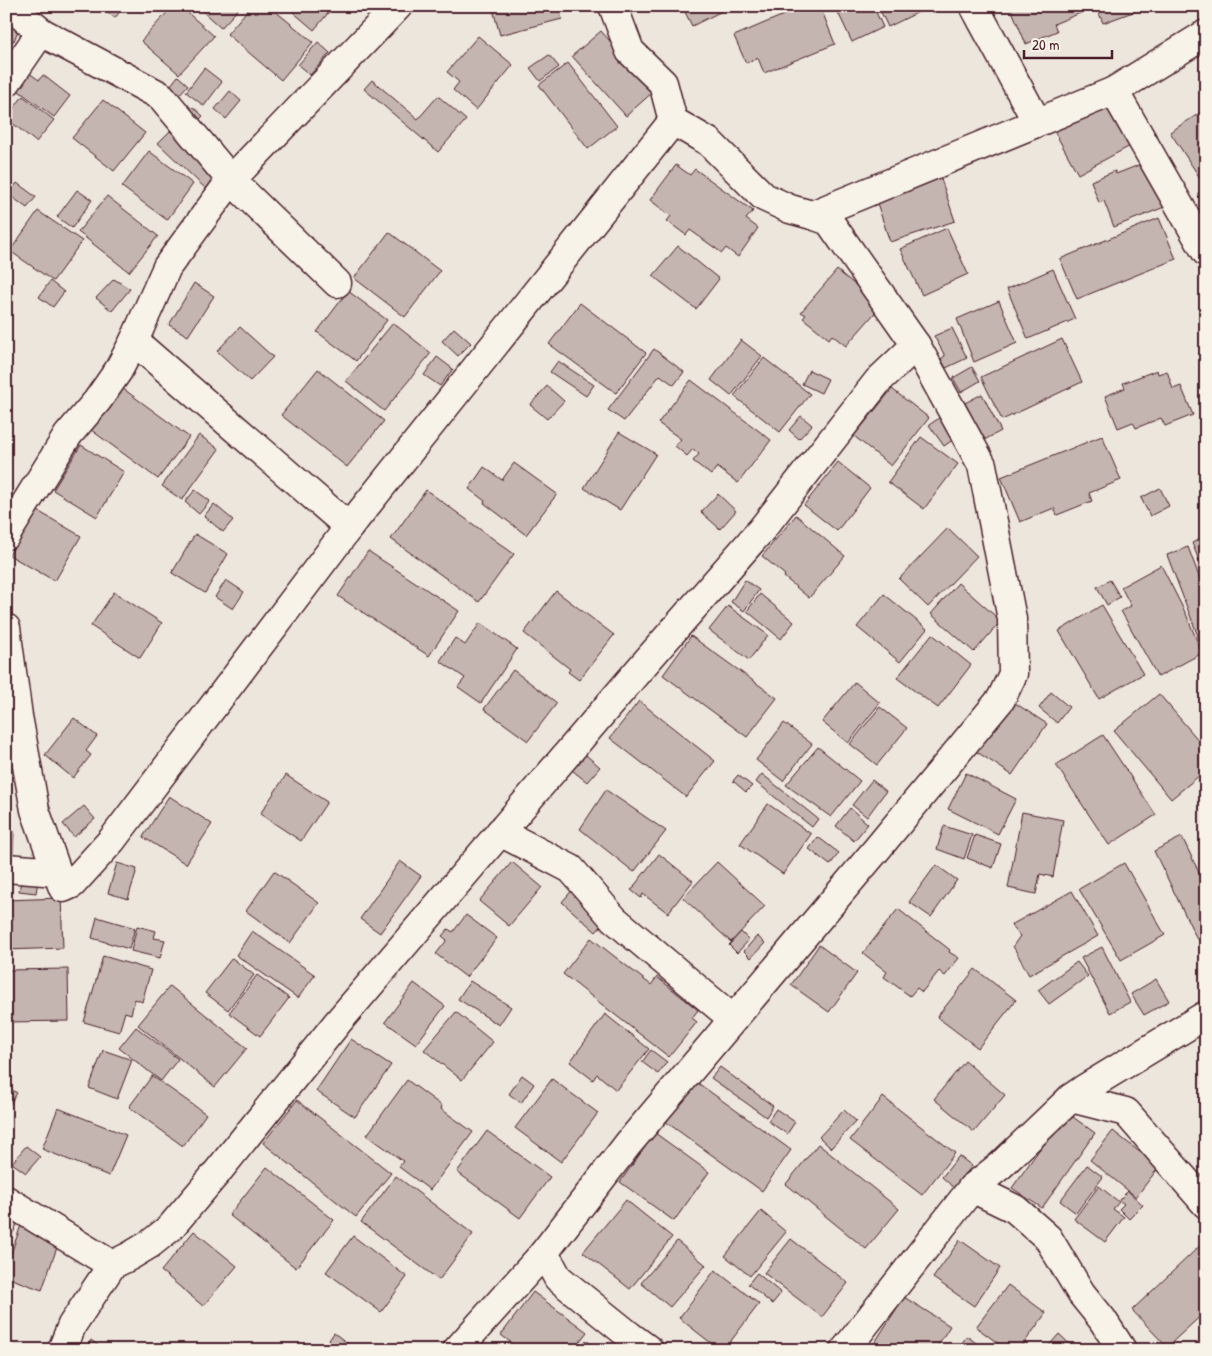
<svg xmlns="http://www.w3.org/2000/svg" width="1212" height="1356" font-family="'Patrick Hand',sans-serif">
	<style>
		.building { fill: #c4b5b0; stroke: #4a1f2b }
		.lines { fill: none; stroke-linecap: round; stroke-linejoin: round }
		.street-casing { stroke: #4a1f2b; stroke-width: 31 }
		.street { stroke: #f7f3e8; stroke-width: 28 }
	</style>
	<rect width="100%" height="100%" fill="#ece6dd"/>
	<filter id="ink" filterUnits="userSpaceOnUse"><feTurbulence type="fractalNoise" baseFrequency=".02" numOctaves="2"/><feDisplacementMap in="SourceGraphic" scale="10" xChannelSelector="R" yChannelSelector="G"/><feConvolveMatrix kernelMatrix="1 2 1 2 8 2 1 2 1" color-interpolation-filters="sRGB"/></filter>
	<g filter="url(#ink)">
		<g class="building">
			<path d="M99,6H124L115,18Z"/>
			<path d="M173,6H180L214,36L179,74L141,41Z"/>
			<path d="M207,6H241L221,28L202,11Z"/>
			<path d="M251,6H269L313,42L281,80L227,34Z"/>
			<path d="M286,6H334L314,30Z"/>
			<path d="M492,6H558L562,19L500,35Z"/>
			<path d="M682,6H732L692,26Z"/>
			<path d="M805,6H820L835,44L764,73L758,58L746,63L734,36Z"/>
			<path d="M835,6H873L883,27L852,42Z"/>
			<path d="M878,6H931L888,27Z"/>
			<path d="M1010,6H1090V9L1054,24L1057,31L1026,44Z"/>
			<path d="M1096,6H1140L1141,9L1103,23Z"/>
			<path d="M6,13L22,19L14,41L6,38Z"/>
			<path d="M601,31L654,91L626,116L572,56Z"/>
			<path d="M478,36L513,65L476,110L453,90L459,82L447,72Z"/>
			<path d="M318,42L330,53L310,75L298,65Z"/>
			<path d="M549,55L559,67L540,81L530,68Z"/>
			<path d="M568,63L617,126L588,149L539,85Z"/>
			<path d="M204,68L222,82L204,106L186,92Z"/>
			<path d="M25,70L39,80L43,75L70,96L54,117L12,86Z"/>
			<path d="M178,76L188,85L176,98L166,91Z"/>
			<path d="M372,80L418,119L438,96L466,120L438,152L364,89Z"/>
			<path d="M230,91L241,101L226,119L215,109Z"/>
			<path d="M23,96L54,120L36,142L6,118Z"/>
			<path d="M1107,99L1132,145L1078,174L1053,129Z"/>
			<path d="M103,100L145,133L114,171L72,138Z"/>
			<path d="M193,107L203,116L198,121L188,112Z"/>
			<path d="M1206,109V174L1200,178L1170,132Z"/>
			<path d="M170,131L217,177L206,189L158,143Z"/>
			<path d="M149,151L193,184L167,220L122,187Z"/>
			<path d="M1149,161L1167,206L1114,227L1104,201L1099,203L1091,181L1115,171L1116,174Z"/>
			<path d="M676,165L690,175L695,169L753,211L746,219L758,228L738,257L726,248L722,253L690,230L686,235L667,221L671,216L650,200Z"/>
			<path d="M939,173L955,221L890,242L874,194Z"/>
			<path d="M17,183L36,197L27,208L8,194Z"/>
			<path d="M77,190L92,200L72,228L57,217Z"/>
			<path d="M107,196L158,236L129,272L78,232Z"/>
			<path d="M38,211L82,241L53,281L10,251Z"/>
			<path d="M1159,218L1176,259L1077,299L1060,259Z"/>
			<path d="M947,228L968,274L922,295L900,249Z"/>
			<path d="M389,232L440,271L405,317L354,278Z"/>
			<path d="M678,246L719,279L696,309L653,276Z"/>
			<path d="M1053,269L1075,319L1028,339L1007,289Z"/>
			<path d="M837,270L881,306L846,346L832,335L829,339L803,318L806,315L801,312Z"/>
			<path d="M114,279L130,289L112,311L96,298Z"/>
			<path d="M50,281L64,292L53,307L39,297Z"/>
			<path d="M194,283L214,296L188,336L169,325Z"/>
			<path d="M348,291L387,320L356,361L317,332Z"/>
			<path d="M999,301L1017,343L974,362L957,319Z"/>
			<path d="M580,303L646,353L616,393L549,344Z"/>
			<path d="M393,323L431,353L384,411L346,381Z"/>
			<path d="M240,327L273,357L250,381L217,351Z"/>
			<path d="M454,328L471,343L458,356L442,341Z"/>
			<path d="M952,328L967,358L946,368L941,359L945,356L934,336Z"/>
			<path d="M1062,339L1082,382L1002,420L981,377Z"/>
			<path d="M741,340L762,356L731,396L711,380Z"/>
			<path d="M654,349L684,372L674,385L660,375L624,421L608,410Z"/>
			<path d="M437,357L453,369L440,386L424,375Z"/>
			<path d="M764,358L810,394L780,432L734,396Z"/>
			<path d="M558,361L594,385L586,396L550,372Z"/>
			<path d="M972,367L980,381L961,392L953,378Z"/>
			<path d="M318,369L384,421L347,467L281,415Z"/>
			<path d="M809,370L828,379L821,393L802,384Z"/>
			<path d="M1157,370L1158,374L1167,371L1173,389L1181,386L1193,415L1165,426L1161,418L1136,428L1133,422L1118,428L1105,396L1125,388L1123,383Z"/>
			<path d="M691,380L771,440L738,483L717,467L711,475L693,461L699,454L693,449L687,456L675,446L681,439L658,423Z"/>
			<path d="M118,385L189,437L158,479L87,427Z"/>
			<path d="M547,386L564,401L547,419L530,405Z"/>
			<path d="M892,389L929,418L891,466L854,436Z"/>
			<path d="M982,394L1001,431L984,440L965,403Z"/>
			<path d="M801,416L812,425L799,439L789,430Z"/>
			<path d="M942,416L957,437L944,446L929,425Z"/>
			<path d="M619,432L656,454L620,510L584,488Z"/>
			<path d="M199,435L219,449L182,500L162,486Z"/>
			<path d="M1102,436L1121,480L1089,493L1092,501L1057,515L1054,508L1020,522L1001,477Z"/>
			<path d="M921,437L958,464L924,509L888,482Z"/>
			<path d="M81,445L124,472L97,517L53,490Z"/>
			<path d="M838,462L870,488L837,531L804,505Z"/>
			<path d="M514,463L557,494L526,535L484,503L485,501L469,489L484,467L502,480Z"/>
			<path d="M1160,488L1169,506L1150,516L1141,498Z"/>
			<path d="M195,490L210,501L199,514L185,502Z"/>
			<path d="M426,490L514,554L479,602L391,539Z"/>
			<path d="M718,494L736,511L720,529L701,512Z"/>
			<path d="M214,504L233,520L223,532L204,516Z"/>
			<path d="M36,510L81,536L55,581L9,555Z"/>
			<path d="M796,515L845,556L809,598L784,577L785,575L762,556Z"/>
			<path d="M948,528L977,556L928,607L899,579Z"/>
			<path d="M195,534L228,554L205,593L172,573Z"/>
			<path d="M1206,536V578L1192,543Z"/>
			<path d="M1188,547L1206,595V657L1167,555Z"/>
			<path d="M368,551L459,611L429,656L338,596Z"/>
			<path d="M1161,565L1186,614L1202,653L1158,677L1121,611L1131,606L1121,587Z"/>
			<path d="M226,580L244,592L233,609L215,597Z"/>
			<path d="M745,580L759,590L744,611L731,602Z"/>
			<path d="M1110,580L1120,597L1107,605L1097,587Z"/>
			<path d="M958,583L1001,621L974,652L931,614Z"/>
			<path d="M556,591L614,635L579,680L568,672L570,669L524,633Z"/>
			<path d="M114,592L162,623L140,658L91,626Z"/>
			<path d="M760,594L794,622L781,639L747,611Z"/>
			<path d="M884,594L927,629L900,662L857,627Z"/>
			<path d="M1102,605L1143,674L1099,699L1059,631Z"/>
			<path d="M728,606L768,635L749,660L709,630Z"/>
			<path d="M480,623L517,649L481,703L458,687L465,678L440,661L455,638L465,645Z"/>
			<path d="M932,634L971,665L938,708L897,678Z"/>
			<path d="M691,636L777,698L747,737L663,675Z"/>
			<path d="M513,670L557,703L528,741L484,709Z"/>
			<path d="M855,682L880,703L848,743L822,722Z"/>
			<path d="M1051,692L1069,707L1057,723L1039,708Z"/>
			<path d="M1159,694L1206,749V770L1171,799L1114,731Z"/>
			<path d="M6,696L10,751H6Z"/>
			<path d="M1009,699L1047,724L1012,775L974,750Z"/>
			<path d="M639,701L715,761L686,797L610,738Z"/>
			<path d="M880,707L907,728L877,765L850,744Z"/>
			<path d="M74,718L97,736L86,751L91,755L73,778L45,755Z"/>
			<path d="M784,723L812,744L783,781L756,760Z"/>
			<path d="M1103,735L1156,815L1109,845L1056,765Z"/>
			<path d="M818,747L860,781L831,817L786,785Z"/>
			<path d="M581,751L600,767L587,782L568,767Z"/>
			<path d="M966,773L1016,799L998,834L948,809Z"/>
			<path d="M762,774L818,819L812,827L756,782Z"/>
			<path d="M286,775L327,802L301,841L260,814Z"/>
			<path d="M738,775L752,786L746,792L733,781Z"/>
			<path d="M872,780L886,791L867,817L852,805Z"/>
			<path d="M606,790L666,831L634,872L580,829Z"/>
			<path d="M169,796L212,824L186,864L143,837Z"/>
			<path d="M768,804L811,834L783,874L740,844Z"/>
			<path d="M84,806L95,819L74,837L63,824Z"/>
			<path d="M850,808L868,824L854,841L836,826Z"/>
			<path d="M1022,812L1063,820L1053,877L1040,874L1036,894L1008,888Z"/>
			<path d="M944,826L972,835L964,859L937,849Z"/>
			<path d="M6,830L14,831L13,854H6Z"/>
			<path d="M975,835L1001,844L993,868L967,858Z"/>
			<path d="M818,837L839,853L830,865L809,849Z"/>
			<path d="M1182,837L1206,887V935L1197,939L1154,851Z"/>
			<path d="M659,854L693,881L668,913L643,894L641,898L631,890L635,887L634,886Z"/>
			<path d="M400,861L421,876L380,933L360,919Z"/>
			<path d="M512,862L542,887L509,926L479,901Z"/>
			<path d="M717,862L765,906L731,942L683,898Z"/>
			<path d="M117,863L137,869L128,899L108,893Z"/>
			<path d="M1124,863L1165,935L1121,960L1079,889Z"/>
			<path d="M936,865L957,880L931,917L909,902Z"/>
			<path d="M274,871L319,903L290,943L246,911Z"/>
			<path d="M22,878L38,881L36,893L19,891Z"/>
			<path d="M574,888L608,918L596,932L562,902Z"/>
			<path d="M1072,891L1098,936L1029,975L1013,946L1020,936L1011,925Z"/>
			<path d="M61,898L63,948L6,950V900Z"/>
			<path d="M898,909L950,950L949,952L959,958L945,976L939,971L922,992L917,988L910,996L884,977L887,972L863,953Z"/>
			<path d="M466,915L497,938L466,977L436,954L447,940L442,936L448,929L453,932Z"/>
			<path d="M97,917L135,928L129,949L92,938Z"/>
			<path d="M137,926L156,931L154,938L165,940L160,958L131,951Z"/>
			<path d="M252,931L315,975L298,998L236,955Z"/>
			<path d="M741,932L749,940L737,953L729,945Z"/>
			<path d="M757,936L765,943L751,958L744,951Z"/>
			<path d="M591,938L651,985L657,977L698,1010L692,1018L697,1022L669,1057L563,974Z"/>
			<path d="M819,945L857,973L829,1012L791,985Z"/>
			<path d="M1102,947L1130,1002L1110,1013L1081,958Z"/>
			<path d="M103,956L151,970L142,1002L135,999L131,1014L125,1012L119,1032L84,1022Z"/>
			<path d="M232,958L254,975L228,1010L205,993Z"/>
			<path d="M1077,962L1088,976L1049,1004L1038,990Z"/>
			<path d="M68,969L69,1021L6,1022V970Z"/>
			<path d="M975,969L1016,1000L978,1048L937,1017Z"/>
			<path d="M257,975L289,998L260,1036L229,1013Z"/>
			<path d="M1156,979L1169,1001L1144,1015L1131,994Z"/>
			<path d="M470,981L511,1007L499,1025L458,999Z"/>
			<path d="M414,983L445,1006L416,1044L385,1022Z"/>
			<path d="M170,986L247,1048L215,1087L138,1025Z"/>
			<path d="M456,1012L493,1042L462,1080L424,1050Z"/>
			<path d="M605,1014L649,1049L616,1090L597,1074L593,1080L570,1062Z"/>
			<path d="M136,1027L178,1059L161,1081L119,1048Z"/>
			<path d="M351,1039L391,1065L355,1117L316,1091Z"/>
			<path d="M103,1050L132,1060L117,1099L89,1088Z"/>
			<path d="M651,1050L667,1062L658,1074L642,1062Z"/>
			<path d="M965,1061L1005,1095L974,1132L934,1099Z"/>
			<path d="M720,1067L773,1106L766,1117L711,1078Z"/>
			<path d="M522,1075L534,1084L521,1103L509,1094Z"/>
			<path d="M152,1076L206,1114L183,1146L129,1107Z"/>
			<path d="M552,1079L598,1113L561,1162L515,1128Z"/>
			<path d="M407,1080L442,1106L441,1109L473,1132L430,1190L399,1167L403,1161L367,1135Z"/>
			<path d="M695,1081L791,1150L762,1191L666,1122Z"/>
			<path d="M6,1086L17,1093L6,1110Z"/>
			<path d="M883,1097L955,1153L922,1195L850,1140Z"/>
			<path d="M297,1100L391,1173L356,1217L263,1143Z"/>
			<path d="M58,1108L126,1135L109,1176L42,1149Z"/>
			<path d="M776,1109L795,1122L787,1134L768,1121Z"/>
			<path d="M844,1110L856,1121L831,1148L819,1137Z"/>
			<path d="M1066,1112L1095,1133L1042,1208L1012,1188Z"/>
			<path d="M487,1131L550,1177L520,1218L457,1172Z"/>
			<path d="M1113,1131L1159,1167L1136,1197L1090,1160Z"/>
			<path d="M655,1133L709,1172L674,1221L620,1182Z"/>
			<path d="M818,1144L899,1209L866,1249L786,1184Z"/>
			<path d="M26,1146L40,1157L26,1173L12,1163Z"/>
			<path d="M959,1156L972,1166L954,1188L942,1177Z"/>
			<path d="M1087,1165L1103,1177L1076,1213L1060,1201Z"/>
			<path d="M267,1167L334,1220L296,1268L229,1215Z"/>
			<path d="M396,1176L473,1234L439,1280L361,1222Z"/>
			<path d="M1099,1186L1119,1202L1113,1209L1124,1217L1105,1242L1074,1219Z"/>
			<path d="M1128,1191L1143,1205L1129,1219L1119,1209L1124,1204L1119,1200Z"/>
			<path d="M626,1200L672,1237L630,1289L583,1252Z"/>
			<path d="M6,1209L21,1215L6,1249Z"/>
			<path d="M761,1211L786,1232L750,1276L725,1256Z"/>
			<path d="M21,1225L60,1239L42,1290L6,1277V1268Z"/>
			<path d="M194,1231L237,1266L203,1306L161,1271Z"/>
			<path d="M353,1236L407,1277L381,1312L326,1272Z"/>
			<path d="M791,1239L848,1283L822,1317L764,1273Z"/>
			<path d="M960,1240L1000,1268L974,1306L933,1278Z"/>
			<path d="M1206,1240V1311L1167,1347L1132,1310Z"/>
			<path d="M677,1241L706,1265L670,1307L641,1283Z"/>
			<path d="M715,1270L759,1304L724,1350H720L679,1318Z"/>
			<path d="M757,1273L781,1293L772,1304L748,1284Z"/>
			<path d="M1008,1285L1046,1313L1019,1350H1007L976,1327Z"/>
			<path d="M533,1292L587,1332L573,1350H521L501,1335Z"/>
			<path d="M904,1297L950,1326L935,1350H870Z"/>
			<path d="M334,1333L351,1346L348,1350H322Z"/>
			<path d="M1059,1334L1076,1350H1045Z"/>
			<path d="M967,1336L985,1350H957Z"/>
			<path d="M91,1340L104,1350H84Z"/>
			<path d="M586,1340L598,1350H579Z"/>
		</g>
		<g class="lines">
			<g class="street-casing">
				<g id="street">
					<path d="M10,6L41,32L161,96L231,180L337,283"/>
					<path d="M974,6L1037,122"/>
					<path d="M6,83L41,32"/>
					<path d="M1114,91L1206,252"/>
					<path d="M812,215L1114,91L1206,34"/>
					<path d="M134,341L349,527"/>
					<path d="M6,535L68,435L97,401L118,371L134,341L167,267L231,180L398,6"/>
					<path d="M6,628L18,716L35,810L57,872"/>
					<path d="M500,832L571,869L614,919L733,1019"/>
					<path d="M6,868L57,872L63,888L72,884L112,840L349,527L673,121"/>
					<path d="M1071,1098L1126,1112L1206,1204"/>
					<path d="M972,1188L1015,1209L1048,1238L1081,1293L1102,1319L1122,1350"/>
					<path d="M6,1200L112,1265"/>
					<path d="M543,1254L551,1265L558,1278L630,1336L649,1350"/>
					<path d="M62,1350L72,1325L112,1265L130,1256L150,1244L170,1228L215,1175L338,1022L638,671L762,529L878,381L916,345"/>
					<path d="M457,1350L543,1254L628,1144L877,849L1001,699L1013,674L1012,619L982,465L916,345L829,221L812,215L790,209L764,197L709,142L673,121L663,83L630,51L613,6"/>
					<path d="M845,1350L972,1188L1001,1165L1071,1098L1084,1089L1206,1015"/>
				</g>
			</g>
			<use href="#street" class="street"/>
		</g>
	</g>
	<rect width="1212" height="1356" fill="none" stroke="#f7f3e8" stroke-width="25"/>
	<rect x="12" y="12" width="1187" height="1331" fill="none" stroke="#4a1f2b" stroke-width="2" filter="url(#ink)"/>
	<path d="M1024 50v8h88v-8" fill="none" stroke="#4a1f2b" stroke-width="2.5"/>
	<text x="1032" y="50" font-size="15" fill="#4a1f2b" stroke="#f7f3e8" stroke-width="4" paint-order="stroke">20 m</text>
</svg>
